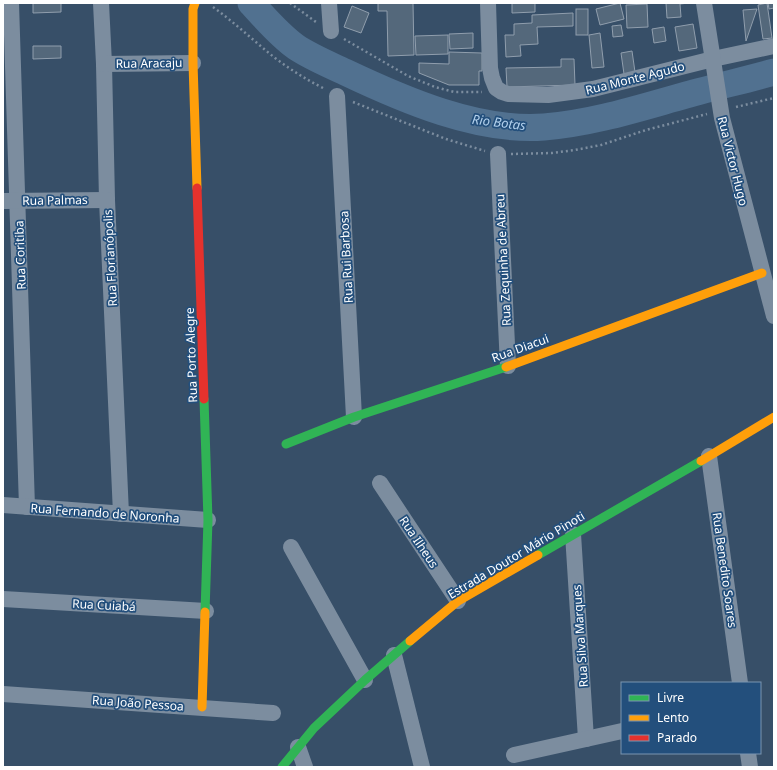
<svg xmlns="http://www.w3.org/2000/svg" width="777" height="770" font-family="'Noto Sans',sans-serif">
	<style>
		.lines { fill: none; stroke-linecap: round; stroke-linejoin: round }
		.river { stroke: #517190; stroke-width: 27 }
		.building { fill: #54687b; stroke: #909ead }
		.path { stroke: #7c8d9f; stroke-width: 2.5; stroke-dasharray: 2 3; stroke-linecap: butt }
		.street { stroke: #7c8d9f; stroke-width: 16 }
		.fast { stroke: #30b455; stroke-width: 9 }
		.slow { stroke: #ff9f0a; stroke-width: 9 }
		.jam { stroke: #e5322d; stroke-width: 9 }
		.labels { text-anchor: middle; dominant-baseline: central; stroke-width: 3.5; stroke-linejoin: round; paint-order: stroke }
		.street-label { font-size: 12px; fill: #fff; stroke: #234f7c }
		.water-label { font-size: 13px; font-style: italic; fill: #b3d1ed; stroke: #234f7c }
	</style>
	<rect width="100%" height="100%" fill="#374f68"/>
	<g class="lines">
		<path class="river" d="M251,3C265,18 279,35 296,47C311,57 328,64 345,72C404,100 478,132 544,127C593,123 639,108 686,95C715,87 745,80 774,72"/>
	</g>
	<g class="building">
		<path d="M33,3H61V12L33,13Z"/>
		<path d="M378,3H413L414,55L388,56L387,11H378Z"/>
		<path d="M512,3H535V12L512,13Z"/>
		<path d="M620,3L624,19L600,25L596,9Z"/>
		<path d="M666,3H689L680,4L681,17L667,18Z"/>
		<path d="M767,3L772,38L763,39L758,5Z"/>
		<path d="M768,3H774V8L769,9Z"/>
		<path d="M647,4L648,27L627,28L626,5Z"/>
		<path d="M352,6L369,13L361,33L344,27Z"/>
		<rect x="576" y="9" width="12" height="26"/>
		<path d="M757,9L746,41L743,10Z"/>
		<path d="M573,13V26L537,27L538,44L520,45L521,56L506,57L505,35H514V24L532,23V15Z"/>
		<path d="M693,24L697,48L679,51L675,27Z"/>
		<path d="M621,25L623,36L613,37L612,26Z"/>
		<path d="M664,27L666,41L654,43L652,29Z"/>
		<path d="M473,33V48L450,49L449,34Z"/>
		<path d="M600,33L604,67L592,68L589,35Z"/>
		<path d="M448,35V54L416,55L415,36Z"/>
		<path d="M33,46H61V58L33,59Z"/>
		<path d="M632,51L635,72L624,74L621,53Z"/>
		<path d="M449,52L482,53V71H479V85H449L419,73V63L449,64Z"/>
		<path d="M561,59H574L575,85L507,87L506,68L561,67Z"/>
	</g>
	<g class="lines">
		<g class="path">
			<path d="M290,3L316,22"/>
			<path d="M213,7C235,23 254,41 275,58C291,70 307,80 325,89"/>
			<path d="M344,39L408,76L435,87L454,92H482"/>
			<path d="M353,102L446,139L485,151"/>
			<path d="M736,107L774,98"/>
			<path d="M511,154L552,153L575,150L601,145L646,130L707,114"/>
		</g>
		<g class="street">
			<path d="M11,3L27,507"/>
			<path d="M101,3L104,64L107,200L121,514"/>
			<path d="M329,3L331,31"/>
			<path d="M488,3L490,68L492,78L496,88L502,92L508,94L548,95L593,89L713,59L774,46"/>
			<path d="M704,3L722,118L774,316"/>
			<path d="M104,64L193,63"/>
			<path d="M337,96L354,417"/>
			<path d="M498,154L508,366"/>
			<path d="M3,201L107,200"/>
			<path d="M709,456L740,683"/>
			<path d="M380,483L458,601"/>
			<path d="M3,505L208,520"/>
			<path d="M573,534L586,739"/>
			<path d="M291,547L365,680"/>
			<path d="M3,599L206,611"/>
			<path d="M394,655L422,767"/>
			<path d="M3,694L273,713"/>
			<path d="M298,747L305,767"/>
			<path d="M748,753L750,767"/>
			<path d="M514,755L622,731"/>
		</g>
		<g class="fast">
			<path d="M204,399L208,520L205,612"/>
			<path d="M286,444L354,417L506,367"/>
			<path d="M538,555L701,461"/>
			<path d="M282,767L314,728L365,680L410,641"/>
		</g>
		<g class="slow">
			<path d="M195,3L193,9V63L197,188"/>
			<path d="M506,367L762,273"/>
			<path d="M701,461L774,417"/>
			<path d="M410,641L458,601L538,555"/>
			<path d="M202,707L205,612"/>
		</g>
		<path class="jam" d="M197,188L204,399"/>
	</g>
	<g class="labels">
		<g class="street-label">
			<text transform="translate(149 63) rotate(-1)">Rua Aracaju</text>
			<text transform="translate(635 78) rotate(-14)">Rua Monte Agudo</text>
			<text transform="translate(733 161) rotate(76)">Rua Victor Hugo</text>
			<text transform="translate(55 200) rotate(-1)">Rua Palmas</text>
			<text transform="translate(20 255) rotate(-92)">Rua Coritiba</text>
			<text transform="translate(346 257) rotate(-93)">Rua Rui Barbosa</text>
			<text transform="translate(110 258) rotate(-93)">Rua Florianópolis</text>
			<text transform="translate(503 260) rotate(-93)">Rua Zequinha de Abreu</text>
			<text transform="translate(520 348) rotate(-20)">Rua Diacui</text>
			<text transform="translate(191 355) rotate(-92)">Rua Porto Alegre</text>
			<text transform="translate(105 513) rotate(4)">Rua Fernando de Noronha</text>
			<text transform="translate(419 542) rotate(56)">Rua Ilheus</text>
			<text transform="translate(516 555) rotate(-31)">Estrada Doutor Mário Pinoti</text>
			<text transform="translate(725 570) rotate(82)">Rua Benedito Soares</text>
			<text transform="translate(104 605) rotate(3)">Rua Cuiabá</text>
			<text transform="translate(580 636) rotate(-94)">Rua Silva Marques</text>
			<text transform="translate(138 703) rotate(4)">Rua João Pessoa</text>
		</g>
		<g class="water-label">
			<text transform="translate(499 122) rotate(7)">Rio Botas</text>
		</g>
	</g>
	<rect width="777" height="770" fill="none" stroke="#ffffff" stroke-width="8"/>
	<rect x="621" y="682" width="140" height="72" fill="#234f7c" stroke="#7b95b0"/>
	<rect x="629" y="695" width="20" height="6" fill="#30b455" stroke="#7b95b0"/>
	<text x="657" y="702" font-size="12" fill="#ffffff">Livre</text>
	<rect x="629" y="715" width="20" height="6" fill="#ff9f0a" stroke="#7b95b0"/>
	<text x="657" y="722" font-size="12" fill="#ffffff">Lento</text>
	<rect x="629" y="735" width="20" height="6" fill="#e5322d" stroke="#7b95b0"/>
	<text x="657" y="742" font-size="12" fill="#ffffff">Parado</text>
</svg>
